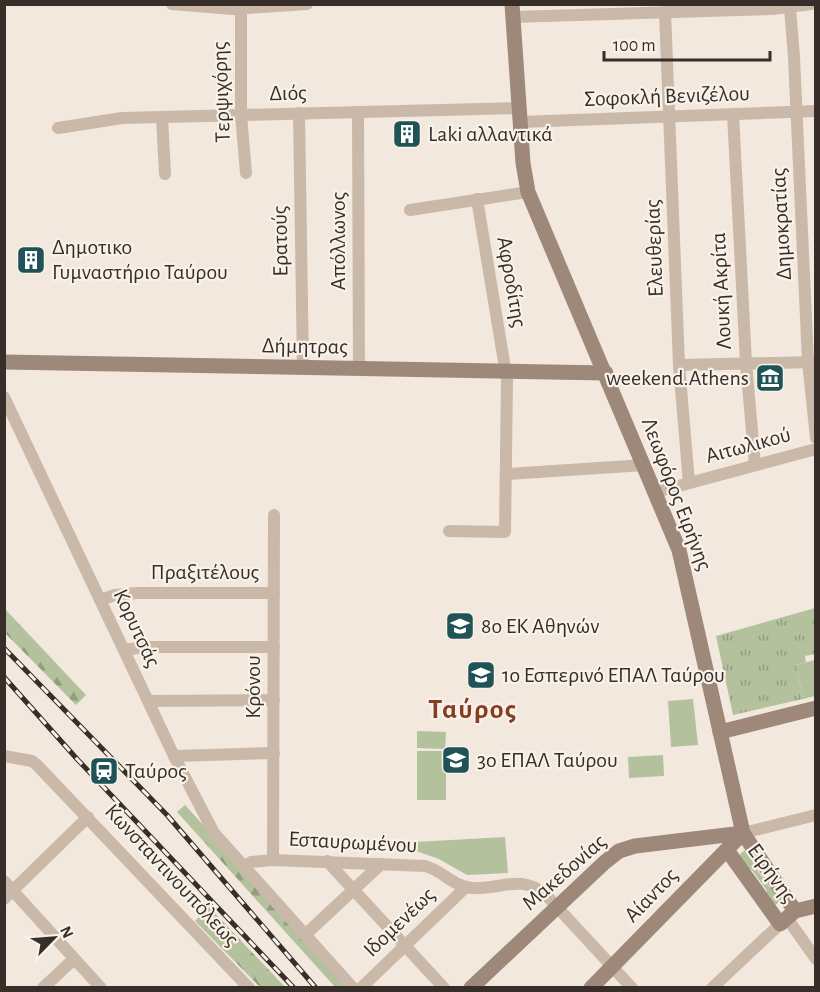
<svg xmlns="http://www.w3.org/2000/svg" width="820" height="992" font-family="'Alegreya Sans',sans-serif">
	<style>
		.green { fill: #b4c19d }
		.forest { fill: url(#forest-firs) }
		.park { fill: url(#park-tufts) }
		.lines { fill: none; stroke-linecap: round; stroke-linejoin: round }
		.street { stroke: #cab9a9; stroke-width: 12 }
		.secondary { stroke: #9e887a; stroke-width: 15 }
		.rail-casing { stroke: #372e29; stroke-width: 5 }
		.rail { stroke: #f9f2e9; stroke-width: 3; stroke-dasharray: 9; stroke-linecap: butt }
		.labels { text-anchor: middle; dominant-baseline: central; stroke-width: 4.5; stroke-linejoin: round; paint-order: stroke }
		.street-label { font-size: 22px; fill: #372e29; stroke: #f9f2e9 }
		.poi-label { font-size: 22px; fill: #372e29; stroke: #f9f2e9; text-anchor: start }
		.district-label { font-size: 28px; font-weight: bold; letter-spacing: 1.5px; fill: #853d23; stroke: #f9f2e9 }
	</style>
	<defs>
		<pattern id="forest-firs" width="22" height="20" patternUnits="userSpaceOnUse" patternTransform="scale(1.5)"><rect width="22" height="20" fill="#b4c19d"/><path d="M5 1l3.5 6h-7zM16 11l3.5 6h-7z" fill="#939d80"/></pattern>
		<pattern id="park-tufts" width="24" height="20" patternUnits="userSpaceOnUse" patternTransform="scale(1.5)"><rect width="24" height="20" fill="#b4c19d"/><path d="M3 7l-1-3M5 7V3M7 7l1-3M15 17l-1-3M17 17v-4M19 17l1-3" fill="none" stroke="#939d80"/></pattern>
	</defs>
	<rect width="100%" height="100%" fill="#f2e8dd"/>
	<g class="green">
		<path d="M815,660V696L803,699L796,665Z"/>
		<path d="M693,699L698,745L671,747L668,701Z"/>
		<path d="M417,731L446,732L445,749L417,748Z"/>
		<rect x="417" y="751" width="29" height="49"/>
		<path d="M663,755L664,776L629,778L628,757Z"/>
		<path d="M505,837L508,873L467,875L439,859L416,851L415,842Z"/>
		<path d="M745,850L756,860L755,867L770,888L776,889L781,901L775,905L765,897L767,891L752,870L745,868L739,855Z"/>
	</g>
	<g class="forest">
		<path d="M5,609L86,695L76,705L5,633Z"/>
		<path d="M185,805L350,987H335L177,812Z"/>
		<path d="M209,907L285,987H260L195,921Z"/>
	</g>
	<path class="park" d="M815,608V654L805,656L806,662L796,665L803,699L733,715L716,636Z"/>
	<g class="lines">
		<g class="street">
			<path d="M172,4L233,9L307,4"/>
			<path d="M790,8L794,57L808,362L816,438"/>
			<path d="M241,9V115L246,173"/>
			<path d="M665,12L679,365L689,483"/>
			<path d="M513,17L773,9L811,4"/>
			<path d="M358,112L359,369"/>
			<path d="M299,113L303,368"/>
			<path d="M733,114L746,363L755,465"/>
			<path d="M162,117L165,174"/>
			<path d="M520,122L816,111"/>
			<path d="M58,128L122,118L519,108"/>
			<path d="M410,210L528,192"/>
			<path d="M679,365L815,362"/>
			<path d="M4,397L174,756L214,833L353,988"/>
			<path d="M507,474L644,465"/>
			<path d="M656,492L816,449"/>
			<path d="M449,531L505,532L507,380L477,199"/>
			<path d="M100,600L115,595L137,593H274"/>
			<path d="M124,650L146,647H274"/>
			<path d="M148,701L274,700"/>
			<path d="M4,756L32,761L37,765L249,988"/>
			<path d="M174,756L274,753"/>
			<path d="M743,833L816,815"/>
			<path d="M273,860L274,515"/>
			<path d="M327,861L444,988"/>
			<path d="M244,868L251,862L273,860L425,866C442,870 454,887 472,888C501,890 520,873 546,895L632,988"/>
			<path d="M4,881L101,988"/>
			<path d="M4,899L88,817"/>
			<path d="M787,918L816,959"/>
			<path d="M305,935L381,864"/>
			<path d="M43,988L74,959"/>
			<path d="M361,988L466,887"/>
			<path d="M712,988L780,924"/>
		</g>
		<g class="secondary">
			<path d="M512,4L523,163L528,192L679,550L743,833L795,911"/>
			<path d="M4,362L606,373"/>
			<path d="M720,732L816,708"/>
			<path d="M727,850L780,924L795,911L816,906"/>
			<path d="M471,988L605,862L619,851L635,846L743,833"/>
			<path d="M591,988L743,833"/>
		</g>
		<g class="rail-casing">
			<g id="rail">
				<path d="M4,648L167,815L316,988"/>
				<path d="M4,677L77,759L294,988"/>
			</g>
		</g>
		<use href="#rail" class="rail"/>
	</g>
	<defs>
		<g id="building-square" transform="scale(1.5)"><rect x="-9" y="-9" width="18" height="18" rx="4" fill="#1f5358" stroke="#f9f2e9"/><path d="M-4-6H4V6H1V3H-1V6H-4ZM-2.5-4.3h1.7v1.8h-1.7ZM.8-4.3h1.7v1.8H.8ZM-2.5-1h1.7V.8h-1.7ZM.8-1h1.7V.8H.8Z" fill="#fff"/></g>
		<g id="museum-square" transform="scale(1.5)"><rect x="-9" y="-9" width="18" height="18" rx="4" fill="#1f5358" stroke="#f9f2e9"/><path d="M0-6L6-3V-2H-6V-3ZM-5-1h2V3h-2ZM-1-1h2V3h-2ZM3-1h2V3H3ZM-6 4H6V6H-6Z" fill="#fff"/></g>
		<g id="school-square" transform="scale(1.5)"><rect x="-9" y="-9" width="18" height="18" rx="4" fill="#1f5358" stroke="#f9f2e9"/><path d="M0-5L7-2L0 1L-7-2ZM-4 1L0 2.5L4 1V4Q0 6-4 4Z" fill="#fff"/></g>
		<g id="station-square" transform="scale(1.5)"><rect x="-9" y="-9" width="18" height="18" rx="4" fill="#1f5358" stroke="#f9f2e9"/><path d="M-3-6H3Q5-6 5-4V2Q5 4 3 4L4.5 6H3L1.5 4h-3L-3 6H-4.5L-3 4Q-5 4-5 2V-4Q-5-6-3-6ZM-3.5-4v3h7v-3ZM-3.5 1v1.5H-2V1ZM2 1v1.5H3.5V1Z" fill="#fff"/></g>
	</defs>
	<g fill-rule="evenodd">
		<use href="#building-square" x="407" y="134"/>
		<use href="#building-square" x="31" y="260"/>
		<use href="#museum-square" x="770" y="378"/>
		<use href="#school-square" x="460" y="626"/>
		<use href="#school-square" x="481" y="675"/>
		<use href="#school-square" x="456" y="760"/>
		<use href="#station-square" x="104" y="771"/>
	</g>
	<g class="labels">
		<g class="street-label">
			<text transform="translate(221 92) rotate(-92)">Τερψιχόρης</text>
			<text transform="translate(288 93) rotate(-1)">Διός</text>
			<text transform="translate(667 96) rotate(-2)">Σοφοκλή Βενιζέλου</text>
			<text transform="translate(781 224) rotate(-93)">Δημοκρατίας</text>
			<text transform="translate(280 241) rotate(-91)">Ερατούς</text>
			<text transform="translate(338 241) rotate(-90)">Απόλλωνος</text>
			<text transform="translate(654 248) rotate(-92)">Ελευθερίας</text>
			<text transform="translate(512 282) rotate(80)">Αφροδίτης</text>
			<text transform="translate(721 291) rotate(-93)">Λουκή Ακρίτα</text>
			<text transform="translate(305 346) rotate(1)">Δήμητρας</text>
			<text transform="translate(748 445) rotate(-15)">Αιτωλικού</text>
			<text transform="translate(677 494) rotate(69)">Λεωφόρος Ειρήνης</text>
			<text x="205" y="572">Πραξιτέλους</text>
			<text transform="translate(137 628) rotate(65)">Κορυτσάς</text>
			<text transform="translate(253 687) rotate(-90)">Κρόνου</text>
			<text transform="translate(353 842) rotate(3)">Εσταυρωμένου</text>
			<text transform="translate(564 872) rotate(-41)">Μακεδονίας</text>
			<text transform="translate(772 873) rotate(54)">Ειρήνης</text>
			<text transform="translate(172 875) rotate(47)">Κωνσταντινουπόλεως</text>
			<text transform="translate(651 895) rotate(-46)">Αίαντος</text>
			<text transform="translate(399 922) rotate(-44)">Ιδομενέως</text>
		</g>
		<g class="poi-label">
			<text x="428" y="134">Laki αλλαντικά</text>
			<text x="52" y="247">Δημοτικο<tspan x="52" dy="25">Γυμναστήριο Ταύρου</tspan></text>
			<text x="749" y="378" text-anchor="end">weekend.Athens</text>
			<text x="481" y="626">8ο ΕΚ Αθηνών</text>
			<text x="502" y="675">1ο Εσπερινό ΕΠΑΛ Ταύρου</text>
			<text x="477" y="760">3ο ΕΠΑΛ Ταύρου</text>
			<text x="125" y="771">Ταύρος</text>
		</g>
		<g class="district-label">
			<text x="473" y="710">Ταύρος</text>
		</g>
	</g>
	<rect width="820" height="992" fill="none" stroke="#372e29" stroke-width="12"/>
	<g transform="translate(54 938) rotate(65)" stroke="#f9f2e9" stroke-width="4.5" paint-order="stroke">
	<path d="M0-4.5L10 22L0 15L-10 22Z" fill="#372e29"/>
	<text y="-9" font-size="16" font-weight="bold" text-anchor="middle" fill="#372e29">N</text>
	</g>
	<path d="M604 51v9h166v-9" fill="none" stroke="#372e29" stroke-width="3"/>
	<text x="613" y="51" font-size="18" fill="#372e29" stroke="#f9f2e9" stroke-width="4.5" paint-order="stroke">100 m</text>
</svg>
